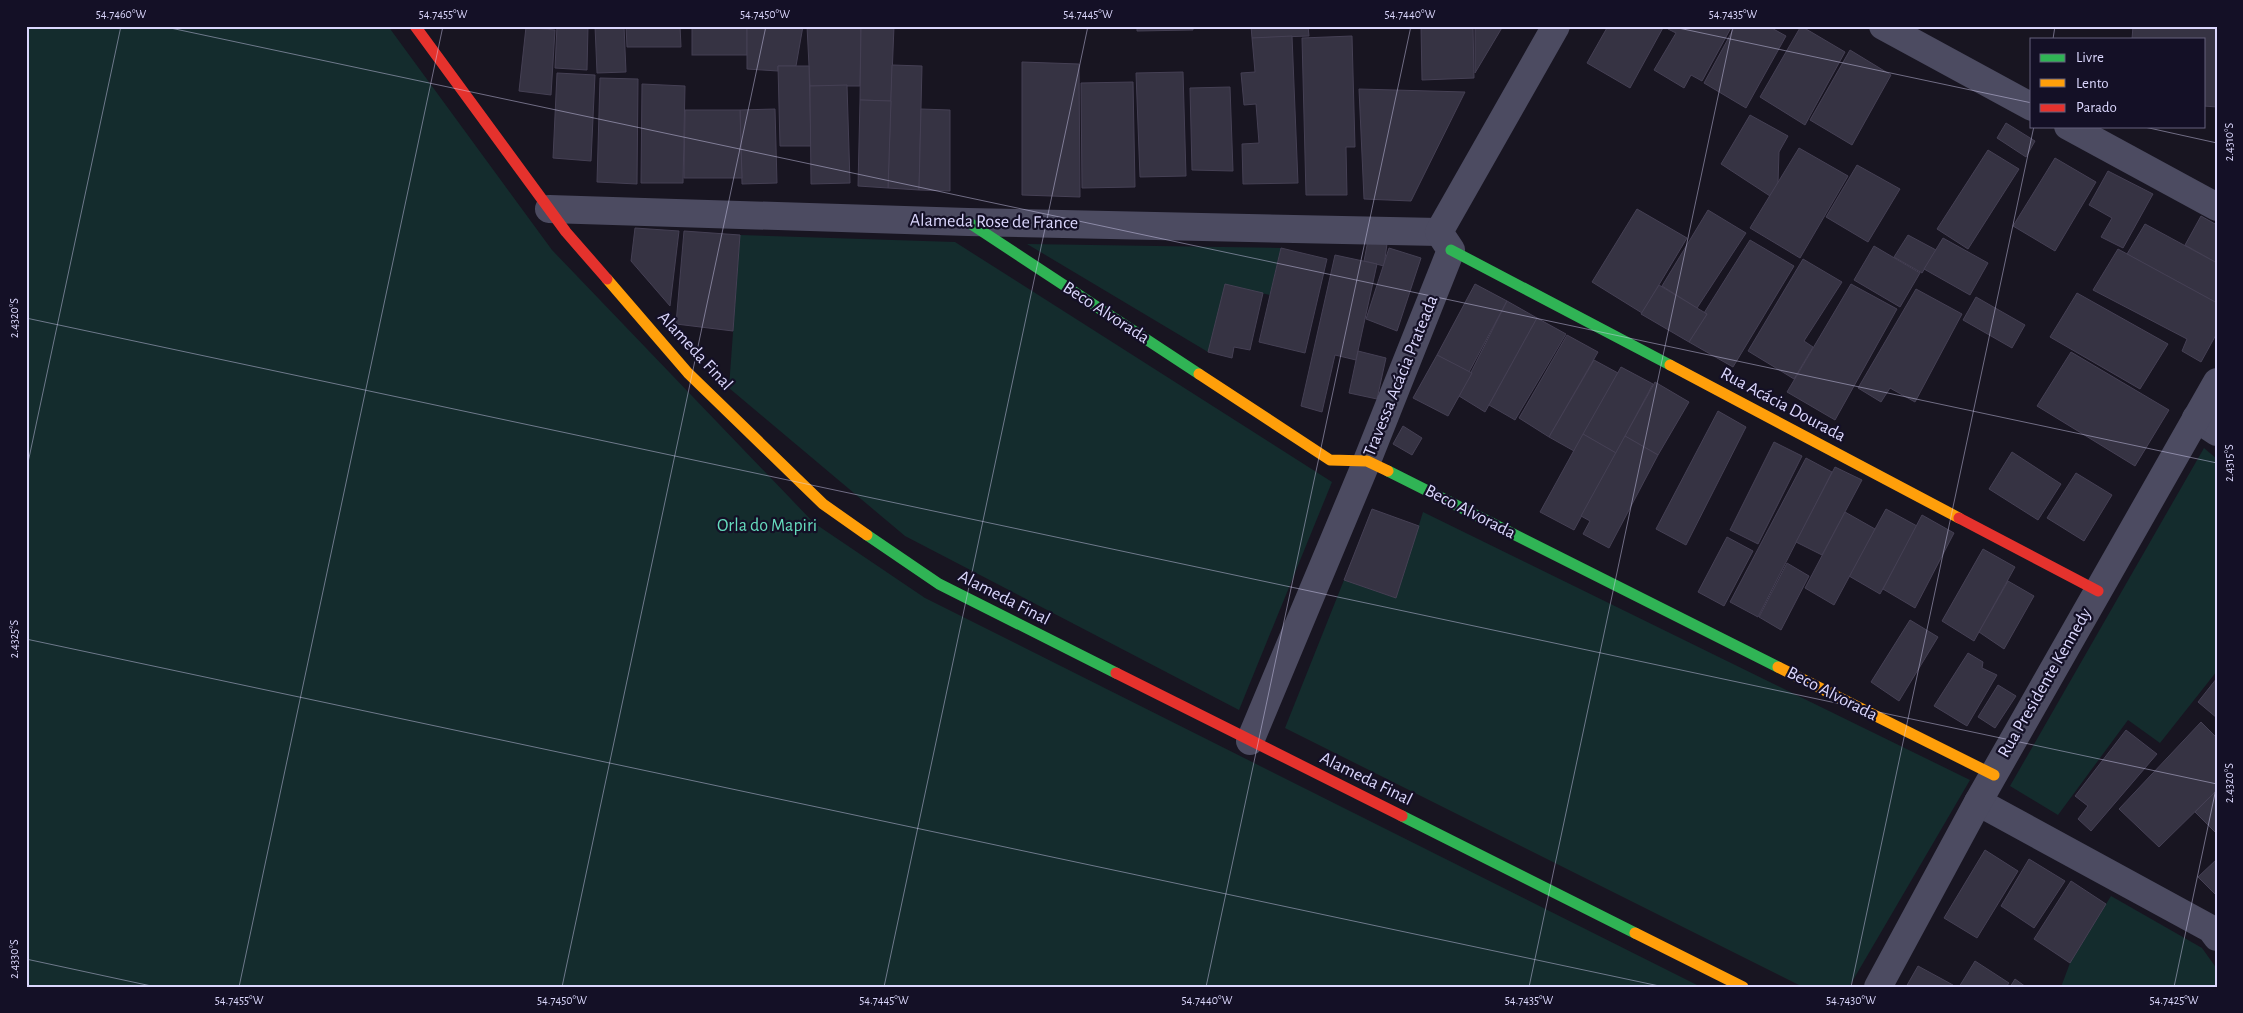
<svg xmlns="http://www.w3.org/2000/svg" width="2243" height="1013" font-family="'Alegreya Sans',sans-serif">
	<style>
		.green { fill: #142c2d }
		.building { fill: #363343; stroke: #454054 }
		.lines { fill: none; stroke-linecap: round; stroke-linejoin: round }
		.street { stroke: #4c4b61; stroke-width: 28 }
		.fast { stroke: #30b455; stroke-width: 11 }
		.slow { stroke: #ff9f0a; stroke-width: 11 }
		.jam { stroke: #e5322d; stroke-width: 11 }
		.ticks { fill: none; stroke: #dbd7fd; stroke-width: 1; stroke-opacity: 0.45 }
		.labels { text-anchor: middle; dominant-baseline: central; stroke-width: 4.5; stroke-linejoin: round; paint-order: stroke }
		.street-label { font-size: 18px; fill: #dbd7fd; stroke: #141026 }
		.park-label { font-size: 18px; fill: #65dbbd; stroke: #141026 }
		.neatline { fill: none; stroke: #dbd7fd; stroke-width: 2 }
		.ticks-label { font-size: 12px; text-anchor: middle; fill: #dbd7fd }
	</style>
	<rect width="100%" height="100%" fill="#181521"/>
	<g class="green">
		<path d="M26,26H388L552,250L814,523L925,598L1701,987H26Z"/>
		<path d="M740,235L955,242L1332,482L1239,710L905,536L729,388Z"/>
		<path d="M1027,244L1281,248L1270,295L1225,285L1208,352Z"/>
		<path d="M2204,448L2217,459V671L2160,743L2128,720L2058,815L2010,786Z"/>
		<path d="M1423,512L1970,780L1849,987H1803L1285,728L1344,580L1396,598Z"/>
		<path d="M2111,896L2202,948L2217,969V987H2061L2070,963Z"/>
	</g>
	<g class="building">
		<path d="M557,26H588L587,70L555,68Z"/>
		<path d="M595,26H624L626,72L597,73Z"/>
		<path d="M626,26H680L681,47H627Z"/>
		<rect x="692" y="26" width="55" height="29"/>
		<path d="M747,26H803L796,66H778V71L747,69Z"/>
		<path d="M807,26H861L860,86H810Z"/>
		<path d="M861,26H894L891,101L860,100Z"/>
		<path d="M1076,26V27H1020V26Z"/>
		<rect x="1076" y="26" width="53" height="1"/>
		<path d="M1137,26H1193V30L1137,31Z"/>
		<path d="M1251,26H1308L1309,36L1252,38Z"/>
		<path d="M1421,26H1473L1474,78L1422,80Z"/>
		<path d="M1475,26H1503L1475,73Z"/>
		<path d="M1608,26H1664L1630,88L1587,63Z"/>
		<path d="M1669,26H1732L1702,81L1691,75L1684,88L1654,70L1676,33L1668,29Z"/>
		<path d="M1735,26H1768L1786,36L1746,108L1704,83Z"/>
		<path d="M1801,26L1845,52L1805,125L1760,97Z"/>
		<path d="M2133,26L2217,29V107L2204,106V39H2132Z"/>
		<path d="M2177,26H2217V29Z"/>
		<path d="M526,27L555,30L551,95L519,91Z"/>
		<path d="M1292,36L1298,183L1243,184L1242,144L1259,143L1256,104L1244,105L1241,73L1255,72L1252,38Z"/>
		<path d="M1352,36L1355,147H1346L1347,195H1306L1302,38Z"/>
		<path d="M1850,50L1891,75L1852,145L1810,120Z"/>
		<path d="M1022,62L1079,64L1080,197L1022,195Z"/>
		<path d="M892,65L922,66L919,190L888,188Z"/>
		<path d="M778,66H809L811,146H780Z"/>
		<path d="M1183,72L1186,176L1140,177L1136,73Z"/>
		<path d="M557,73L595,75L591,161L553,158Z"/>
		<path d="M600,78L638,79L637,184L597,182Z"/>
		<path d="M1133,82L1135,187L1082,188L1081,83Z"/>
		<path d="M642,84L685,86L683,183H641Z"/>
		<path d="M847,85L850,183L811,184L810,86Z"/>
		<path d="M1230,87L1233,171L1192,170L1190,88Z"/>
		<path d="M1359,89L1465,92L1411,201L1364,199Z"/>
		<path d="M860,100L891,101L888,188L858,186Z"/>
		<path d="M775,109L777,183L742,184L740,110Z"/>
		<path d="M921,109L950,110V191L919,190Z"/>
		<path d="M685,110H740L742,178H684Z"/>
		<path d="M1750,115L1788,136L1779,152L1778,183L1770,196L1721,164Z"/>
		<path d="M2006,123L2035,141L2026,157L1997,138Z"/>
		<path d="M1799,148L1848,176L1800,258L1750,228Z"/>
		<path d="M1988,150L2019,169L1968,249L1937,229Z"/>
		<path d="M2055,158L2096,182L2055,251L2013,226Z"/>
		<path d="M1857,165L1900,189L1868,242L1826,217Z"/>
		<path d="M2108,171L2153,194L2123,248L2101,237L2112,218L2089,205Z"/>
		<path d="M1637,209L1687,238L1642,313L1592,282Z"/>
		<path d="M1708,210L1746,233L1697,308L1662,286Z"/>
		<path d="M2201,216L2217,225V263L2185,245Z"/>
		<path d="M2145,224L2217,263V303L2127,254Z"/>
		<path d="M635,228L679,231L670,306L631,261Z"/>
		<path d="M684,231L740,235L733,331L676,324Z"/>
		<path d="M1908,235L1936,250L1922,273L1894,257Z"/>
		<path d="M1943,238L1988,263L1970,295L1924,269Z"/>
		<path d="M1368,240L1387,244L1384,266L1364,261Z"/>
		<path d="M1750,240L1794,266L1733,367L1689,342L1707,314L1704,313Z"/>
		<path d="M1874,246L1920,273L1900,307L1854,280Z"/>
		<path d="M1281,248L1327,259L1305,353L1259,342Z"/>
		<path d="M1389,248L1421,258L1397,331L1366,319Z"/>
		<path d="M2118,249L2217,303V333L2201,362L2182,351L2187,339L2093,290Z"/>
		<path d="M1335,255L1377,264L1356,360L1335,355L1322,412L1301,406Z"/>
		<path d="M1803,259L1842,282L1804,341L1813,347L1794,379L1748,351Z"/>
		<path d="M1225,284L1263,293L1250,350L1234,347L1232,358L1208,352Z"/>
		<path d="M1475,284L1507,301L1469,372L1437,355Z"/>
		<path d="M1851,284L1897,309L1835,420L1787,392Z"/>
		<path d="M1659,285L1707,314L1689,342L1641,314Z"/>
		<path d="M1916,289L1962,314L1915,402L1890,388L1881,402L1858,388Z"/>
		<path d="M2077,293L2168,344L2140,389L2050,337Z"/>
		<path d="M1976,297L2025,325L2012,348L1963,320Z"/>
		<path d="M1507,301L1537,318L1485,412L1459,396Z"/>
		<path d="M1537,318L1566,334L1515,420L1489,405Z"/>
		<path d="M1567,335L1598,352L1549,437L1519,418Z"/>
		<path d="M1358,351L1386,358L1377,399L1349,393Z"/>
		<path d="M2071,352L2169,410L2135,466L2037,406Z"/>
		<path d="M1437,355L1472,373L1448,416L1413,398Z"/>
		<path d="M1594,360L1618,373L1574,451L1549,437Z"/>
		<path d="M1621,367L1653,384L1616,453L1583,434Z"/>
		<path d="M1655,382L1689,402L1658,455L1625,436Z"/>
		<path d="M1718,411L1746,427L1686,545L1656,529Z"/>
		<path d="M1403,426L1422,438L1412,455L1393,444Z"/>
		<path d="M1583,434L1616,453L1574,530L1540,512Z"/>
		<path d="M1625,436L1658,455L1609,548L1583,534L1590,521L1581,516Z"/>
		<path d="M1774,442L1802,456L1758,544L1730,530Z"/>
		<path d="M2012,452L2061,484L2038,520L1989,489Z"/>
		<path d="M1806,458L1832,472L1758,617L1730,602Z"/>
		<path d="M1835,467L1862,480L1822,555L1796,542Z"/>
		<path d="M2076,473L2112,495L2084,541L2047,518Z"/>
		<path d="M1372,509L1419,526L1396,598L1344,580Z"/>
		<path d="M1886,509L1917,526L1880,594L1849,576Z"/>
		<path d="M1845,512L1875,529L1834,605L1805,588Z"/>
		<path d="M1922,515L1954,533L1915,608L1883,589Z"/>
		<path d="M1727,537L1753,551L1724,606L1698,592Z"/>
		<path d="M1983,549L2015,567L1974,641L1942,621Z"/>
		<path d="M1787,563L1809,576L1781,630L1759,617Z"/>
		<path d="M2008,581L2034,596L2004,649L1979,632Z"/>
		<path d="M1910,620L1938,637L1899,701L1871,682Z"/>
		<path d="M1968,653L1983,662L1982,668L1997,675L1967,726L1934,706Z"/>
		<path d="M2217,678V718L2198,702Z"/>
		<path d="M1998,685L2016,696L1995,728L1978,717Z"/>
		<path d="M2201,722L2217,738V790L2159,847L2119,809Z"/>
		<path d="M2126,730L2157,754L2091,831L2078,819L2088,806L2075,796Z"/>
		<path d="M2217,790V834L2195,812Z"/>
		<path d="M1985,850L2018,871L1977,938L1944,918Z"/>
		<path d="M2029,859L2065,881L2034,928L2001,906Z"/>
		<path d="M2217,859V896L2198,877Z"/>
		<path d="M2071,881L2106,904L2070,963L2034,939Z"/>
		<path d="M1975,961L2009,983L2006,987H1959Z"/>
		<path d="M1918,966L1953,985L1952,987H1906Z"/>
		<path d="M2015,979L2026,987H2010Z"/>
	</g>
	<g class="lines">
		<g class="street">
			<path d="M1883,26L2032,107"/>
			<path d="M2068,126L2217,207"/>
			<path d="M549,209L968,222L1439,232"/>
			<path d="M2196,418L2217,432"/>
			<path d="M1250,741L1367,461L1451,250L1439,232L1556,26"/>
			<path d="M1978,802L2211,929L2217,937"/>
			<path d="M1878,987L1978,802L2217,382"/>
		</g>
		<g class="fast">
			<path d="M968,222L1199,374"/>
			<path d="M1451,250L1670,365"/>
			<path d="M1388,471L1778,667"/>
			<path d="M867,535L939,584L1116,673"/>
			<path d="M1402,816L1635,933"/>
		</g>
		<g class="slow">
			<path d="M607,279L688,373L823,504L867,535"/>
			<path d="M1670,365L1959,518"/>
			<path d="M1199,374L1330,460L1367,461L1388,471"/>
			<path d="M1778,667L1994,775"/>
			<path d="M1635,933L1743,987"/>
		</g>
		<g class="jam">
			<path d="M415,26L566,232L607,279"/>
			<path d="M1959,518L2098,591"/>
			<path d="M1116,673L1402,816"/>
		</g>
	</g>
	<path class="ticks" d="M161,26L2217,463M1669,26L2032,103M2053,39L2055,26M2140,126L2217,143M26,318L2217,784M26,472L121,26M26,639L1664,987M26,959L156,987M239,987L443,26M562,987L766,26M884,987L1088,26M1206,987L1411,26M1529,987L1733,26M1851,987L2034,126M2174,987L2217,784"/>
	<g class="labels">
		<g class="street-label">
			<text transform="translate(994 222) rotate(1)">Alameda Rose de France</text>
			<text transform="translate(1106 313) rotate(33)">Beco Alvorada</text>
			<text transform="translate(695 351) rotate(47)">Alameda Final</text>
			<text transform="translate(1401 376) rotate(-68)">Travessa Acácia Prateada</text>
			<text transform="translate(1783 405) rotate(28)">Rua Acácia Dourada</text>
			<text transform="translate(1470 512) rotate(27)">Beco Alvorada</text>
			<text transform="translate(1004 598) rotate(27)">Alameda Final</text>
			<text transform="translate(2045 683) rotate(-60)">Rua Presidente Kennedy</text>
			<text transform="translate(1832 694) rotate(27)">Beco Alvorada</text>
			<text transform="translate(1366 779) rotate(26)">Alameda Final</text>
		</g>
		<g class="park-label">
			<text x="767" y="526">Orla do Mapiri</text>
		</g>
	</g>
	<rect width="2243" height="1013" fill="none" stroke="#141026" stroke-width="55"/>
	<rect x="2030" y="38" width="175" height="90" fill="#141026" stroke="#64607c"/>
	<rect x="2040" y="54" width="25" height="8" fill="#30b455" stroke="#64607c"/>
	<text x="2076" y="62" font-size="15" fill="#dbd7fd">Livre</text>
	<rect x="2040" y="79" width="25" height="8" fill="#ff9f0a" stroke="#64607c"/>
	<text x="2076" y="88" font-size="15" fill="#dbd7fd">Lento</text>
	<rect x="2040" y="104" width="25" height="8" fill="#e5322d" stroke="#64607c"/>
	<text x="2076" y="112" font-size="15" fill="#dbd7fd">Parado</text>
	<rect x="28" y="28" width="2188" height="958" class="neatline"/>
	<g class="ticks-label">
		<text x="121" y="18">54.7460°W</text>
		<text x="443" y="18">54.7455°W</text>
		<text x="765" y="18">54.7450°W</text>
		<text x="1088" y="18">54.7445°W</text>
		<text x="1410" y="18">54.7440°W</text>
		<text x="1733" y="18">54.7435°W</text>
		<text transform="translate(2229 142) rotate(-90)" y="4">2.4310°S</text>
		<text transform="translate(14 318) rotate(-90)" y="4">2.4320°S</text>
		<text transform="translate(2229 463) rotate(-90)" y="4">2.4315°S</text>
		<text transform="translate(14 639) rotate(-90)" y="4">2.4325°S</text>
		<text transform="translate(2229 783) rotate(-90)" y="4">2.4320°S</text>
		<text transform="translate(14 959) rotate(-90)" y="4">2.4330°S</text>
		<text x="239" y="1004">54.7455°W</text>
		<text x="562" y="1004">54.7450°W</text>
		<text x="884" y="1004">54.7445°W</text>
		<text x="1207" y="1004">54.7440°W</text>
		<text x="1529" y="1004">54.7435°W</text>
		<text x="1851" y="1004">54.7430°W</text>
		<text x="2174" y="1004">54.7425°W</text>
	</g>
</svg>
